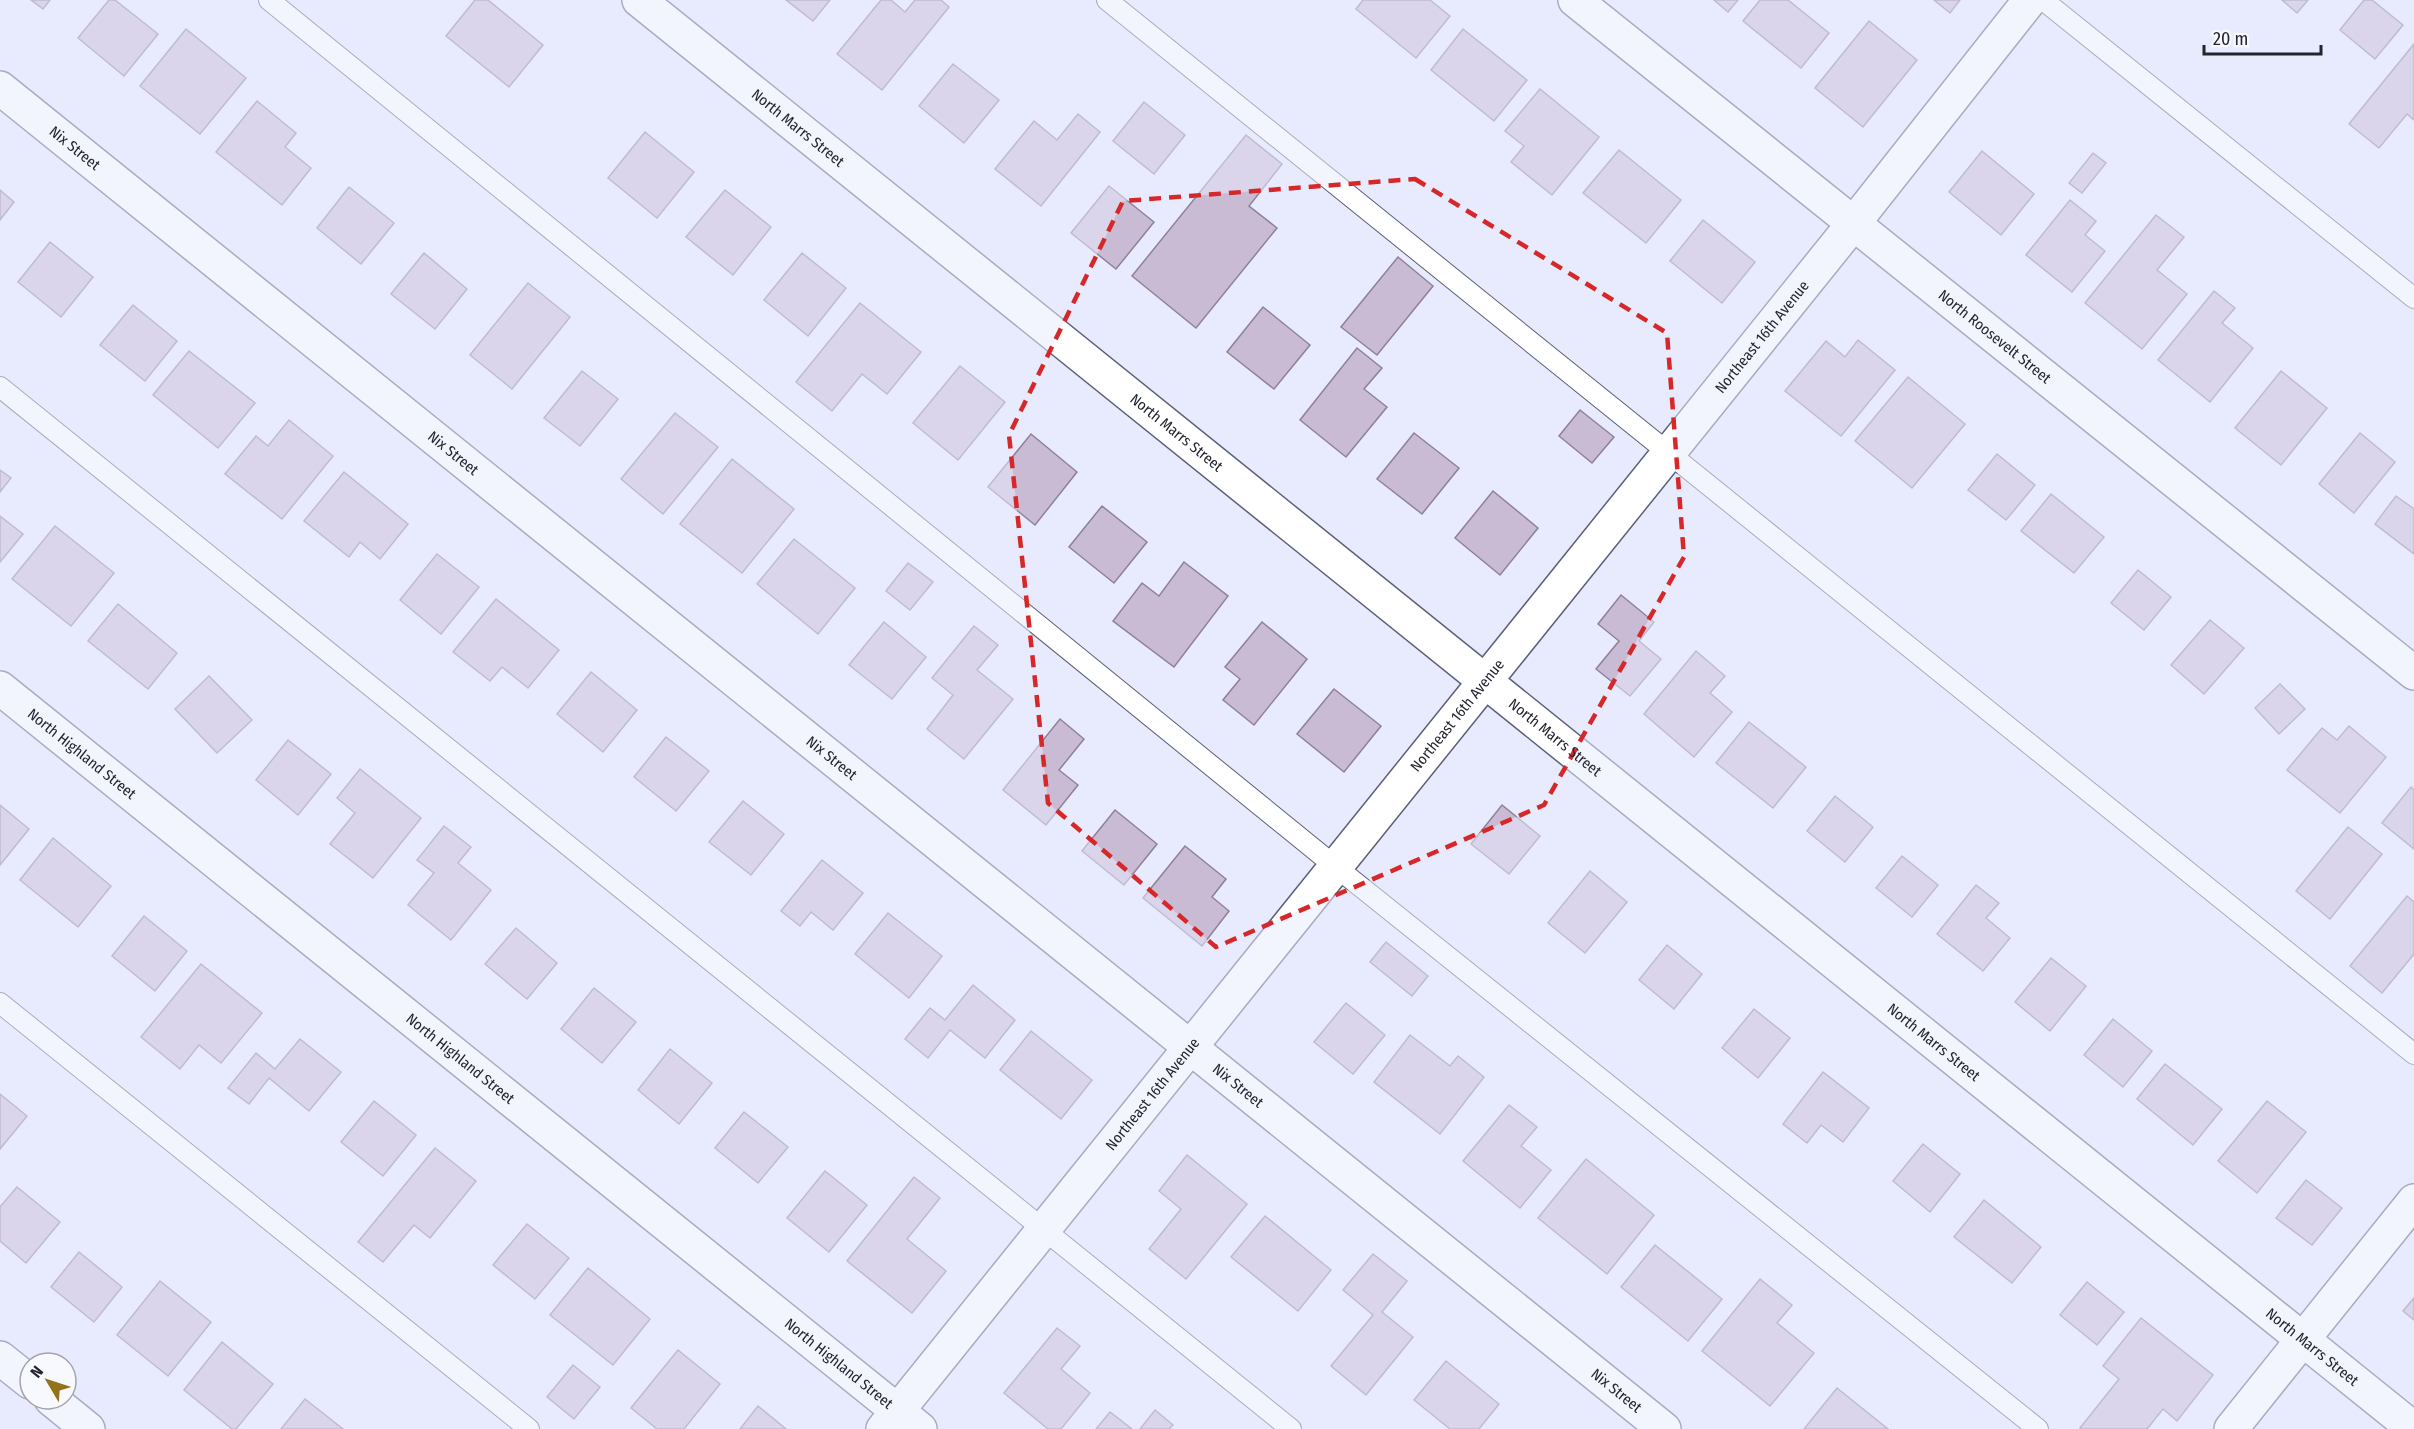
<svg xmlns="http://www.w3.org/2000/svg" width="2414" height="1429" font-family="'Fira Sans Condensed',sans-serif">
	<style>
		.building { fill: #cabbd5; stroke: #8f8199; stroke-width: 1.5 }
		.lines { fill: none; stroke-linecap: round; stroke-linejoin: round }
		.service-casing { stroke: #5b6079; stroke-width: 22 }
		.minor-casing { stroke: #5b6079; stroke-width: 36 }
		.tertiary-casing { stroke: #5b6079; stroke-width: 36 }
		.service { stroke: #fff; stroke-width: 20 }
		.minor { stroke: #fff; stroke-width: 33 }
		.tertiary { stroke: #fff; stroke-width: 33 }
		.marked { fill: none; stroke: #d62828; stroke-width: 4.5; stroke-dasharray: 12 8; stroke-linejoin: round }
		.labels { text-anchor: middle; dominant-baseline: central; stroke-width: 6; stroke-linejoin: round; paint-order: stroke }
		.street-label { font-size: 15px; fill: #22242e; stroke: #f8f9ff }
	</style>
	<rect width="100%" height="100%" fill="#e8ebfd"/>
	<g class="building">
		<path d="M31,0H50L43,9Z"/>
		<path d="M109,0H115L158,34L124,76L78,38Z"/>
		<path d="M475,0H488L543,45L509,87L446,36Z"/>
		<path d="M786,0H830L813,21Z"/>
		<path d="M881,0H891L905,12L915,0H941L949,7L882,90L837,54Z"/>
		<path d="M1363,0H1430L1450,16L1416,58L1356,9Z"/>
		<path d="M1714,0H1738L1728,12Z"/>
		<path d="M1760,0H1788L1829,33L1801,68L1743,21Z"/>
		<path d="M1934,0H1960L1950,13Z"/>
		<path d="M2282,0H2308L2297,13Z"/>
		<path d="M2364,0H2372L2403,25L2375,59L2340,30Z"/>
		<path d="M1869,21L1917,60L1863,127L1815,88Z"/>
		<path d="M186,29L246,78L200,134L140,86Z"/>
		<path d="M1463,29L1527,80L1494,121L1431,70Z"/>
		<path d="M2414,44V120L2407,114L2379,148L2349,124Z"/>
		<path d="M953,64L999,100L964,143L919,106Z"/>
		<path d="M1540,89L1599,137L1552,195L1511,162L1524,146L1505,131Z"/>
		<path d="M257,101L296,133L285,147L311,168L282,205L216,152Z"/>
		<path d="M1144,102L1185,135L1154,174L1113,141Z"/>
		<path d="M1078,114L1100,132L1041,206L995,169L1034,121L1057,140Z"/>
		<path d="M645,132L694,172L657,218L608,178Z"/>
		<path d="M1246,135L1282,164L1249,206L1277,228L1196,328L1132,276Z"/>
		<path d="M1619,150L1681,200L1646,243L1583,193Z"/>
		<path d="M1982,151L2034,194L2001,235L1949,192Z"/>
		<path d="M2093,153L2106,163L2082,193L2069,183Z"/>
		<path d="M1109,186L1154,222L1116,269L1071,233Z"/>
		<path d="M349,187L394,223L361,264L317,228Z"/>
		<path d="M0,190L14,202L0,220Z"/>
		<path d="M725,190L771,227L733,275L686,237Z"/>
		<path d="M2070,200L2096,221L2085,235L2105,251L2072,292L2026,255Z"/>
		<path d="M2156,215L2184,237L2157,270L2187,294L2142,349L2085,303Z"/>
		<path d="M1703,220L1755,262L1722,303L1670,261Z"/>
		<path d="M50,242L93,277L61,317L18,282Z"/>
		<path d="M424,253L467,289L435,329L391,294Z"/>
		<path d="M802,253L846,288L808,336L764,300Z"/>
		<path d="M1398,257L1433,286L1377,355L1341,327Z"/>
		<path d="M528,283L570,317L512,389L470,355Z"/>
		<path d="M2214,291L2235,308L2222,323L2253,348L2210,402L2158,360Z"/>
		<path d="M860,303L921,352L887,394L862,374L832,411L796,382Z"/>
		<path d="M133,305L177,341L145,381L100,345Z"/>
		<path d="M1263,307L1310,345L1274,389L1227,352Z"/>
		<path d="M1858,340L1895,370L1841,436L1785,391L1826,341L1845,357Z"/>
		<path d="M1357,348L1382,368L1364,389L1387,407L1346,457L1300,420Z"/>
		<path d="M189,351L255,403L218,448L153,395Z"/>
		<path d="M960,366L1005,402L958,460L913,423Z"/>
		<path d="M582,371L618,399L580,446L544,418Z"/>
		<path d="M2281,371L2327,408L2281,465L2235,428Z"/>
		<path d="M1908,377L1965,424L1912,488L1855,441Z"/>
		<path d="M1580,410L1614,437L1592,463L1559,436Z"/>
		<path d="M675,413L718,447L663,514L621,479Z"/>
		<path d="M289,420L333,456L282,519L225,474L256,436L268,446Z"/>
		<path d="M1414,433L1459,468L1422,514L1377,479Z"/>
		<path d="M2360,433L2395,462L2354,513L2319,484Z"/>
		<path d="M1031,434L1077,472L1035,525L988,487Z"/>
		<path d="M1997,454L2035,485L2006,520L1968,490Z"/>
		<path d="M732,459L794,509L742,573L680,524Z"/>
		<path d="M0,470L11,478L0,492Z"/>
		<path d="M344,472L408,524L380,559L360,542L349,557L304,521Z"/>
		<path d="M1493,491L1538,528L1500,575L1455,538Z"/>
		<path d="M2051,494L2104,537L2074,573L2021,531Z"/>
		<path d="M2396,496L2414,509V554L2375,524Z"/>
		<path d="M1102,506L1147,542L1114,583L1069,547Z"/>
		<path d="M0,516L23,534L0,562Z"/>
		<path d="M55,526L114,573L71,626L12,579Z"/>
		<path d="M794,539L855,588L818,634L757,584Z"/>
		<path d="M437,554L479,587L441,634L400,600Z"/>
		<path d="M1184,562L1228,596L1174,667L1113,621L1142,583L1159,596Z"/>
		<path d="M908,563L933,582L910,610L886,591Z"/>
		<path d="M2138,570L2171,597L2144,630L2111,603Z"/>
		<path d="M1621,595L1654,622L1639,641L1661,659L1630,696L1596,669L1619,641L1598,624Z"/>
		<path d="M496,599L559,650L528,688L502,667L490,681L453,652Z"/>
		<path d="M118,604L177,653L148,689L88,641Z"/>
		<path d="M2210,620L2244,648L2204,694L2171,665Z"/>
		<path d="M884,622L926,657L892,699L849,665Z"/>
		<path d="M1262,622L1307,659L1254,725L1223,700L1240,679L1225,667Z"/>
		<path d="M974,626L998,645L977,670L1013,699L964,759L927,729L953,695L932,678Z"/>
		<path d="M1696,651L1725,676L1710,693L1732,712L1694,757L1644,714Z"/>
		<path d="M591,672L637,710L603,752L557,714Z"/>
		<path d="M209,676L252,720L217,753L175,709Z"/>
		<path d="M2280,684L2305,709L2279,734L2255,708Z"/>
		<path d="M1334,689L1381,726L1344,772L1297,734Z"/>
		<path d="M1060,719L1084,739L1059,770L1078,785L1046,825L1003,790Z"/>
		<path d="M1749,722L1806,767L1773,808L1716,763Z"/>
		<path d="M2349,726L2386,757L2340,813L2287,770L2322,728L2337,740Z"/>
		<path d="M666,737L709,771L676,811L634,777Z"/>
		<path d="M288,740L331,774L298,815L256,780Z"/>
		<path d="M360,769L421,818L373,878L330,844L355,813L337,798Z"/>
		<path d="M2411,787L2414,790V849L2382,823Z"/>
		<path d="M1835,796L1873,827L1845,862L1807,831Z"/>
		<path d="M743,801L784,834L751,875L709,842Z"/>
		<path d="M0,805L29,829L0,865Z"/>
		<path d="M1502,805L1540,836L1509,874L1471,844Z"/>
		<path d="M1115,810L1157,844L1124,885L1082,851Z"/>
		<path d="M444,826L471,847L458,863L491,890L451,940L408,905L434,873L417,860Z"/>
		<path d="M2348,827L2382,854L2330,919L2296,891Z"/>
		<path d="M53,838L111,886L78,927L20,880Z"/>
		<path d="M1185,846L1226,879L1212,897L1229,911L1202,946L1143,898Z"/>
		<path d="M1902,856L1938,885L1912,917L1876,888Z"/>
		<path d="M822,860L863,893L833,930L811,912L800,926L781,911Z"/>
		<path d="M1590,871L1627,902L1585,953L1548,923Z"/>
		<path d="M1976,885L1999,903L1986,918L2010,938L1983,971L1937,934Z"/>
		<path d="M2407,896L2414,902V954L2382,993L2350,966Z"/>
		<path d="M888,913L942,956L909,998L855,954Z"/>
		<path d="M144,916L187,951L155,991L112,956Z"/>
		<path d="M516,928L557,963L527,999L485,964Z"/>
		<path d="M1386,942L1428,976L1412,996L1370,962Z"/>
		<path d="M1667,945L1702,974L1674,1009L1639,980Z"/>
		<path d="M2051,958L2086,986L2050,1031L2015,1002Z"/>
		<path d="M201,964L262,1013L221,1063L199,1045L180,1069L141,1037Z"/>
		<path d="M973,985L1015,1020L985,1058L950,1030L928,1058L905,1039L930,1008L945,1020Z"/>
		<path d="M594,988L636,1022L602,1063L561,1029Z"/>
		<path d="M1346,1003L1385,1035L1353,1074L1314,1042Z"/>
		<path d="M1754,1009L1790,1038L1758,1078L1722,1048Z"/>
		<path d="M2113,1019L2152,1051L2123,1087L2084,1055Z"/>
		<path d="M1031,1031L1092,1080L1061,1119L1000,1070Z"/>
		<path d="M1410,1035L1450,1066L1458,1056L1484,1077L1440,1134L1374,1082Z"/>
		<path d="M300,1039L341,1072L309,1111L269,1078L249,1104L228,1088L256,1053L275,1069Z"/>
		<path d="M670,1049L712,1083L679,1124L638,1090Z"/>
		<path d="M2165,1064L2222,1109L2193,1145L2137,1099Z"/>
		<path d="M1823,1072L1869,1108L1843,1142L1821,1125L1807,1143L1783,1124Z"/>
		<path d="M0,1094L27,1116L0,1149Z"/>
		<path d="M374,1101L416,1135L383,1176L341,1142Z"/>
		<path d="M2267,1101L2306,1132L2257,1193L2218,1161Z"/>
		<path d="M1509,1105L1537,1127L1521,1146L1551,1170L1520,1208L1463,1161Z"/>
		<path d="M744,1112L788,1147L758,1183L715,1148Z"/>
		<path d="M1923,1144L1960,1174L1930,1212L1893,1181Z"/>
		<path d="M435,1148L476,1181L430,1238L414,1225L383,1262L358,1242Z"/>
		<path d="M1187,1155L1247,1204L1186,1279L1149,1249L1181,1209L1159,1191Z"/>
		<path d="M1586,1159L1654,1215L1607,1274L1538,1218Z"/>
		<path d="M825,1171L867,1205L829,1252L787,1218Z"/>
		<path d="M914,1177L940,1198L907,1239L946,1271L912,1313L847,1261Z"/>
		<path d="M2306,1180L2342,1208L2312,1245L2276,1218Z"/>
		<path d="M17,1187L60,1222L26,1263L0,1241V1207Z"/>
		<path d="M1984,1200L2041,1247L2012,1283L1954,1237Z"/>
		<path d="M1265,1216L1331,1270L1298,1311L1231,1257Z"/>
		<path d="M527,1224L569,1258L535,1299L493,1265Z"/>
		<path d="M1655,1245L1722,1299L1688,1341L1621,1287Z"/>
		<path d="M79,1252L122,1287L94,1322L51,1287Z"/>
		<path d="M1373,1254L1407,1281L1382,1312L1413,1337L1366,1395L1331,1366L1373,1315L1343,1290Z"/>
		<path d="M588,1268L650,1319L613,1365L550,1315Z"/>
		<path d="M1760,1279L1792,1305L1777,1323L1814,1353L1770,1406L1702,1351Z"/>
		<path d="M160,1281L211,1322L168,1376L117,1335Z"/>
		<path d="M2087,1282L2124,1312L2097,1345L2060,1315Z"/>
		<path d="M2414,1298V1320L2403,1311Z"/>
		<path d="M2141,1318L2213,1375L2177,1421L2163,1409L2147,1429H2082L2080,1428L2119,1379L2103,1366Z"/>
		<path d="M1057,1328L1080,1346L1061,1369L1090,1393L1061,1429H1048L1004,1393Z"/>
		<path d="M222,1342L273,1384L236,1429H232L184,1390Z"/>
		<path d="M678,1350L720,1384L684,1429H657L631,1408Z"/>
		<path d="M1446,1361L1499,1404L1479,1429H1450L1414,1400Z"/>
		<path d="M573,1365L600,1387L574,1419L547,1397Z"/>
		<path d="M1837,1388L1888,1429H1804Z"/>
		<path d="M305,1399L343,1429H281Z"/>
		<path d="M758,1406L786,1429H740Z"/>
		<path d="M1155,1410L1173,1425L1169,1429H1140Z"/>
		<path d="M1110,1412L1132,1429H1096Z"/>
	</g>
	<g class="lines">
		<g class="service-casing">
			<g id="service">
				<path d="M269,0L1336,867L2038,1429"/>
				<path d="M1107,0L2414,1054"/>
				<path d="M2043,0L2414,298"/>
				<path d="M0,387L1291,1429"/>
				<path d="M0,1003L529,1429"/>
			</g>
		</g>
		<g class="minor-casing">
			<g id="minor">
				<path id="s1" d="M639,0L2414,1429"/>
				<path id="s2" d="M1575,0L2414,673"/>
				<path id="s3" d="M0,88L1664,1429"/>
				<path d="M0,1358L30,1382"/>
				<path d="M51,1399L88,1429"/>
				<path d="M2231,1429L2414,1201"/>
			</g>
		</g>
		<g class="tertiary-casing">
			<g id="tertiary">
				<path id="s4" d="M0,688L920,1429"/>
				<path id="s5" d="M883,1429L1853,224L2030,0"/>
			</g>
		</g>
		<use href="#service" class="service"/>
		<use href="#minor" class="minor"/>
		<use href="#tertiary" class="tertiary"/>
	</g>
	<path d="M0 0H2414V1429H0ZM1415,179L1667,333L1684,557L1544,805L1216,947L1048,803L1009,435L1123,201Z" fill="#e8ebfd" fill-opacity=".55" fill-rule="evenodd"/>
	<path class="marked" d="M1415,179L1667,333L1684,557L1544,805L1216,947L1048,803L1009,435L1123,201Z"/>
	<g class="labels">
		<g class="street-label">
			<text stroke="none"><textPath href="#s1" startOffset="204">North Marrs Street</textPath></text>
			<text stroke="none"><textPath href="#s3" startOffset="96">Nix Street</textPath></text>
			<text stroke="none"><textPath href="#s5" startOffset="1402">Northeast 16th Avenue</textPath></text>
			<text stroke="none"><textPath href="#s2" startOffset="538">North Roosevelt Street</textPath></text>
			<text stroke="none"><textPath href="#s1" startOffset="690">North Marrs Street</textPath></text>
			<text stroke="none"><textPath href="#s3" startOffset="582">Nix Street</textPath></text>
			<text stroke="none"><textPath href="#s5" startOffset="916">Northeast 16th Avenue</textPath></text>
			<text stroke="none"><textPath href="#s1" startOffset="1176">North Marrs Street</textPath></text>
			<text stroke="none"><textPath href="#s4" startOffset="105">North Highland Street</textPath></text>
			<text stroke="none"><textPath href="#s3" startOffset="1068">Nix Street</textPath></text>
			<text stroke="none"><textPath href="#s1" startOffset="1662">North Marrs Street</textPath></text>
			<text stroke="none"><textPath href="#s4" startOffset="591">North Highland Street</textPath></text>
			<text stroke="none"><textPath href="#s3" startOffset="1590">Nix Street</textPath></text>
			<text stroke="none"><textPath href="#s5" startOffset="430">Northeast 16th Avenue</textPath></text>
			<text stroke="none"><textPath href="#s1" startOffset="2148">North Marrs Street</textPath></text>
			<text stroke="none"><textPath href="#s4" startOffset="1077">North Highland Street</textPath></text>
			<text stroke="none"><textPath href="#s3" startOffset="2076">Nix Street</textPath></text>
		</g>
	</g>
	<g transform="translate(48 1381) rotate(309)"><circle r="28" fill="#f8f9ff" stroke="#a2a4ab" stroke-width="1.5"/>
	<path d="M0-4.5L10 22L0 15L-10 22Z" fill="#92731a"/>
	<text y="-9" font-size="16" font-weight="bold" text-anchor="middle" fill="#22242e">N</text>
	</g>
	<path d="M2204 45v9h117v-9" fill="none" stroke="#22242e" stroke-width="3"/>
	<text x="2213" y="45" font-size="18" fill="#22242e" stroke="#f8f9ff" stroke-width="4.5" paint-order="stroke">20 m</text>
</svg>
